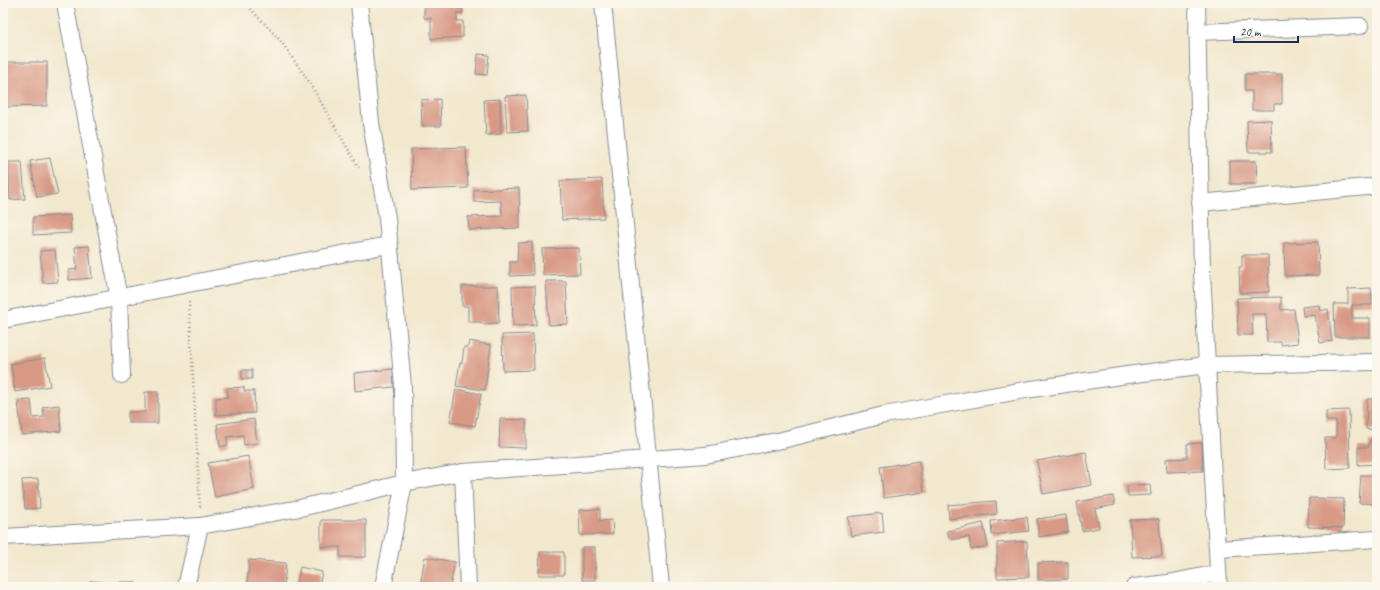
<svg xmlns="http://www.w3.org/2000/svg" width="1380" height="590" font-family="Caveat,sans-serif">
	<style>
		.building { fill: #d89985 }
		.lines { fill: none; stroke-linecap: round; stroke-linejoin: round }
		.minor-casing { stroke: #868c96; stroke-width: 18 }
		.path { stroke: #868c96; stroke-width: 2.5; stroke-dasharray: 1 3; stroke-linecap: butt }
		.minor { stroke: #fff; stroke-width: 16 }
	</style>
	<rect width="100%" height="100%" fill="#fbf7ec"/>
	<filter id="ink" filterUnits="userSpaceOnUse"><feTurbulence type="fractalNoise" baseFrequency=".025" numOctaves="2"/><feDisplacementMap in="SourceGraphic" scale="8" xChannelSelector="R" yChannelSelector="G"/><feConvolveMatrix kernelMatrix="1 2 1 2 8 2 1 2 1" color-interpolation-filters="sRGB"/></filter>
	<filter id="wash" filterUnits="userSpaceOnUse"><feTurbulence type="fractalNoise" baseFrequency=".012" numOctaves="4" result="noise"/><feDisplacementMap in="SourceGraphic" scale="16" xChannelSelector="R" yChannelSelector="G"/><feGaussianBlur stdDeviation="0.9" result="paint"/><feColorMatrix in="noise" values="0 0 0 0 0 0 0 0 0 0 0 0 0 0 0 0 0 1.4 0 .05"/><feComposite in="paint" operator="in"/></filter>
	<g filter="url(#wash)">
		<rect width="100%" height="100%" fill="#f2e8ce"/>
		<g id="blocks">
			<g class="building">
				<path d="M424,3H462L463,13H457V21H463V37L431,39V18H424Z"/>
				<path d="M478,54L489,55L487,75L476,74Z"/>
				<path d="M3,62H47V106L3,107Z"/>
				<path d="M1245,74H1282V104H1274V110H1252V91H1245Z"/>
				<path d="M526,95L528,131L507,132L505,96Z"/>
				<path d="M440,99L441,126H422L421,100Z"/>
				<path d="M500,99L501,134L486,135L484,100Z"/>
				<path d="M1271,120L1272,152H1248L1247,121Z"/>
				<path d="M466,147L468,188L412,190L411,149Z"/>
				<path d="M50,158L58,194L37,197L30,161Z"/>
				<path d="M1230,161H1256L1257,184H1230Z"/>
				<path d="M8,162H22L25,199L10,200Z"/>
				<path d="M602,179L604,218L562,220L560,181Z"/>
				<path d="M519,188L520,228L469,230L468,217L502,216L501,201L474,202V190Z"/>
				<path d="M70,215L71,233L33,235V217Z"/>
				<path d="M532,242L533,275L510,276V262H517L518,243Z"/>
				<path d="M1318,242L1319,275L1285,276L1284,243Z"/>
				<path d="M89,246L92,278L69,280V270L77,269L75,247Z"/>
				<path d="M579,248L580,274L543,275L542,249Z"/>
				<path d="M55,250L58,282L43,283L40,251Z"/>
				<path d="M1242,255H1268L1269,292L1240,293L1239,267H1242Z"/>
				<path d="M546,281H566L568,324L549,325Z"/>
				<path d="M462,286H498L499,323L481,324V322H468V306H462Z"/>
				<path d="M535,286L536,325L513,326L512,287Z"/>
				<path d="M1371,288L1372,305H1352V318H1370V337H1335L1334,304H1348V289Z"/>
				<path d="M1281,297V310L1294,309L1298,343L1281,345V342H1267L1266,314H1252L1253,335H1238L1237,298Z"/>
				<path d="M1319,305L1320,311L1328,309L1332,341L1320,343L1315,315L1303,316L1302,307Z"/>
				<path d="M533,334L534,370L503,371L502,335Z"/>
				<path d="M469,341L491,345L485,390L456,386L460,363H462L464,347H468Z"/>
				<path d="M45,358L50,386L15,392L11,364Z"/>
				<path d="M393,369L394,387L355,391L354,373Z"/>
				<rect x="242" y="370" width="10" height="9"/>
				<path d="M244,387V391H254L255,413L216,415V398L228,397L227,388Z"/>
				<path d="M456,389L481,394L475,426L450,422Z"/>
				<path d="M145,392H158V423H128V412H145Z"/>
				<path d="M1367,399H1377V430L1366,429Z"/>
				<path d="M31,400L33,418L44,417L43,407L59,405L61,431L22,435L18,401Z"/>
				<path d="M1349,410L1350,468L1326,469L1325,438H1336V421H1326V411Z"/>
				<path d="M254,419L257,443L244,445L243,435L227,437L228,445L220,447L217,424Z"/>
				<path d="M500,419L526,420V448L499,447Z"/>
				<path d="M1369,441H1377V464L1358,465V447H1369Z"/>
				<path d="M1202,443L1203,471L1167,472L1166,459L1187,458V444Z"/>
				<path d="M1086,452L1092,485L1043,494L1037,461Z"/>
				<path d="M248,456L254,489L215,497L208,463Z"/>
				<path d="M919,461L924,492L884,498L880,467Z"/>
				<path d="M1361,475H1377V504L1359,503Z"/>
				<path d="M38,479L40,508L25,509L22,480Z"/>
				<path d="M1150,484L1151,495L1128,496L1127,486Z"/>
				<path d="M1113,496L1115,505L1095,509L1099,528L1082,531L1077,502Z"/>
				<path d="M1309,498L1344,499L1343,528L1308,527Z"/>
				<path d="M996,501L997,514L949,519L948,505Z"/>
				<path d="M600,509V521L612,520L613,534L580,535L579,510Z"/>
				<path d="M882,513L884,532L851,536L848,517Z"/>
				<path d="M1066,515L1068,532L1039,537L1037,519Z"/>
				<path d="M1027,517L1029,531L992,535L991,521Z"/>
				<path d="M1159,519L1162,556L1132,557L1130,520Z"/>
				<path d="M321,520H366V557H340V547H321Z"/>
				<path d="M983,523L988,546L971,550L969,537L950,540L947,531Z"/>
				<path d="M1027,541L1029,577L997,578V543Z"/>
				<rect x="582" y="547" width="13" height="33"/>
				<path d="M540,552H564V575H539Z"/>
				<path d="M425,557L455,562L450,587L420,586Z"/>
				<path d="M249,560L286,563L284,587L247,585Z"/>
				<path d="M1068,562V579L1038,580V563Z"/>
				<path d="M300,567L322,572L319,587H296Z"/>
				<path d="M90,581L104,582V587H90Z"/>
				<rect x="115" y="582" width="20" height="5"/>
				<path d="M547,583L578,584V587H547Z"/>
			</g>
		</g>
	</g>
	<g filter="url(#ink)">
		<use href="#blocks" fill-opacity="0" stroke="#868c96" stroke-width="1"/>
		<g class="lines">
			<g class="minor-casing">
				<g id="minor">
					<path d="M65,3L119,299L122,375"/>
					<path d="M359,3L371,123L387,218L403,386L404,483L383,587"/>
					<path d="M603,3L661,587"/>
					<path d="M1197,3L1202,272L1219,587"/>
					<path d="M1197,32L1360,26"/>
					<path d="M1200,203L1377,186"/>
					<path d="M3,320L388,245"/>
					<path d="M463,472L468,587"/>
					<path d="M3,537L200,526L300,508L404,483L463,472L706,455L782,440L884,415L1025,390L1127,375L1207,365L1377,362"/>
					<path d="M1218,549L1377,539"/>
					<path d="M186,587L200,526"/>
					<path d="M1134,587L1168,583L1218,573"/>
				</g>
			</g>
			<g class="path">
				<path d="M245,3L279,39L308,80L359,168"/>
				<path d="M189,302L200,508"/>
			</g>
			<use href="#minor" class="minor"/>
		</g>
	</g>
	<rect width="1380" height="590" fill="none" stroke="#fbf7ec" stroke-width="16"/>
	<path d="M1234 36v6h64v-6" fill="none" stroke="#1b2f5e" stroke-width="2"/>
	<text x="1240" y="36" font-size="12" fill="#1b2f5e" stroke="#fbf7ec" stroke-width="3" paint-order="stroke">20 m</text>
</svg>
